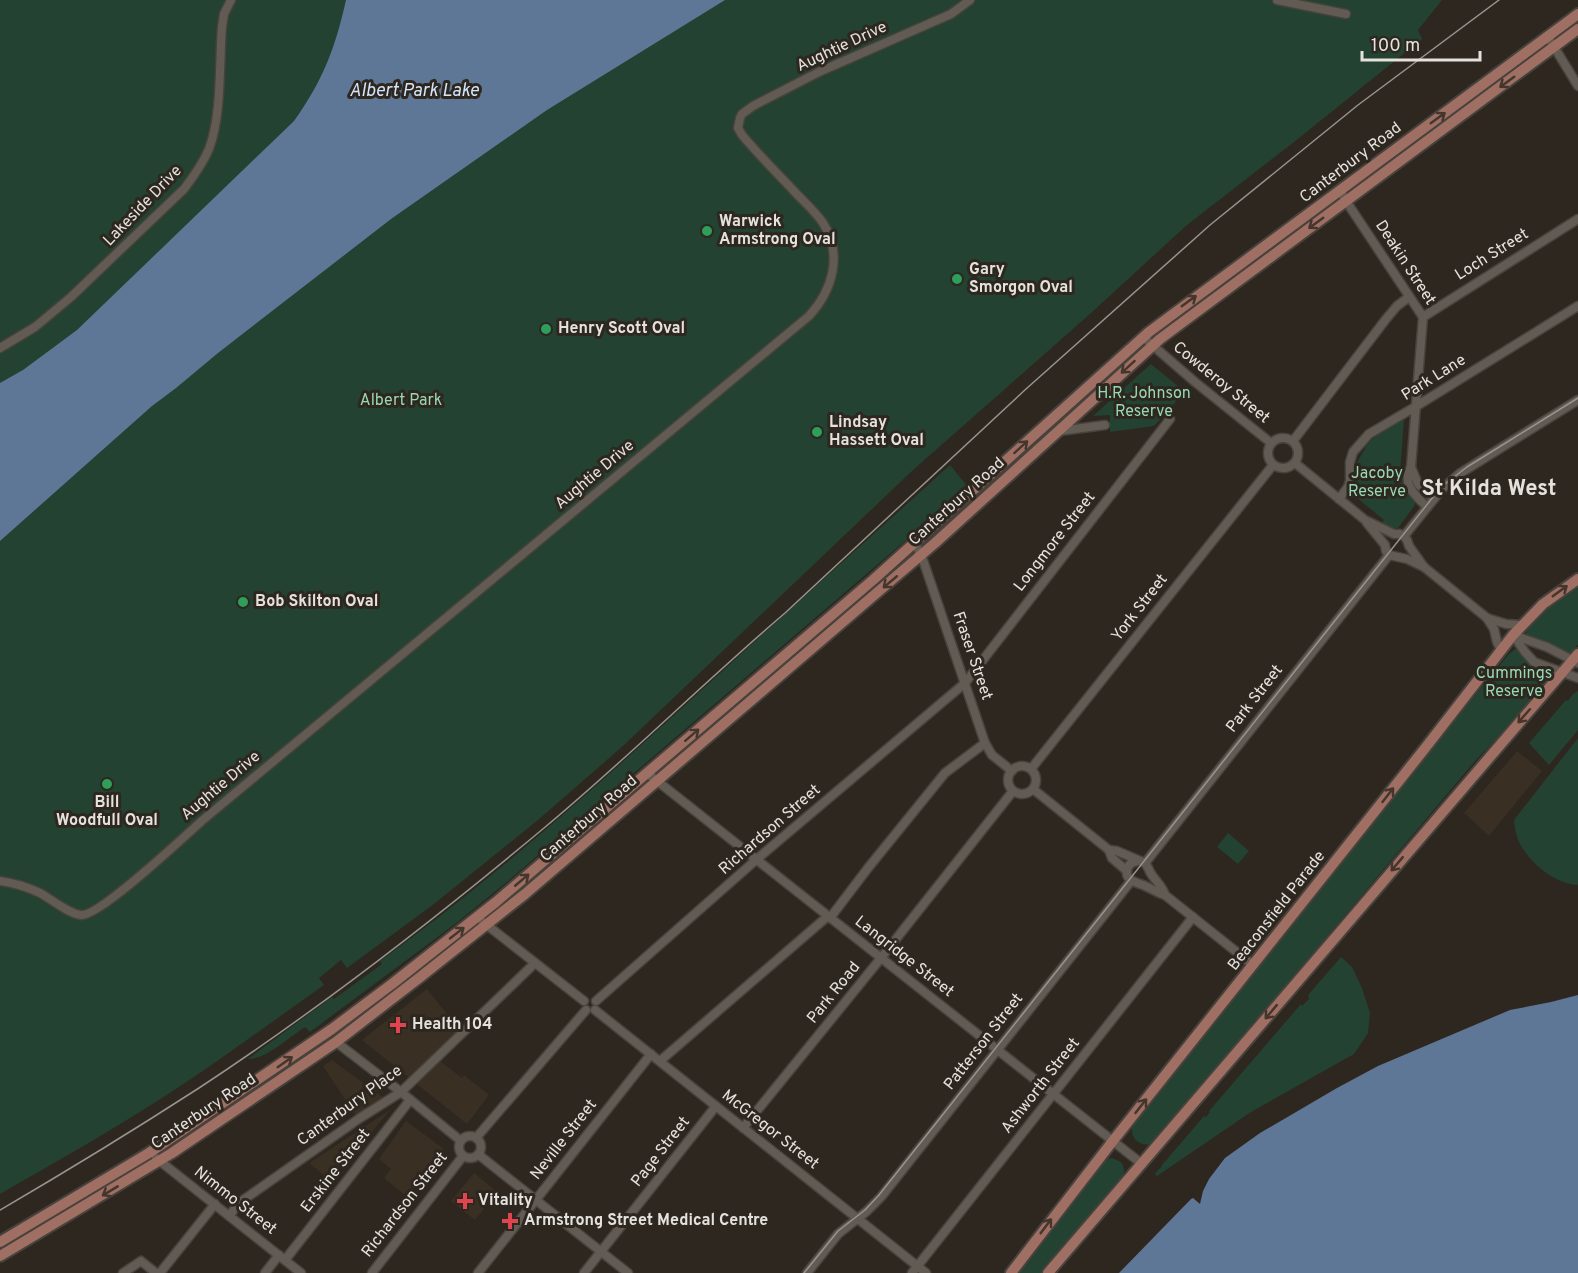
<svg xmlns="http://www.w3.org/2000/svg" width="1578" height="1273" font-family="Overpass,sans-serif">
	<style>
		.built { fill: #392f23 }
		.green { fill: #234231 }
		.water { fill: #5f7796 }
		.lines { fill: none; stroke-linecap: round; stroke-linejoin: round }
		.minor-casing { stroke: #47423c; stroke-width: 11 }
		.major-casing { stroke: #47423c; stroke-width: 14 }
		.minor { stroke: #615b53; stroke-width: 8 }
		.major { stroke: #a06f63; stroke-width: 10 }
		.tram { stroke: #98938e; stroke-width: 1.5 }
		.oneway { stroke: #44352d }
		.leisure-dot { fill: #2e9e5b; stroke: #2d2720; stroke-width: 2 }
		.health-dot { fill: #e0444e; stroke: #2d2720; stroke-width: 2 }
		.labels { text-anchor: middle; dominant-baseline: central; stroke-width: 6; stroke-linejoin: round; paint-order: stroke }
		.street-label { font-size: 16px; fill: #e5e1dc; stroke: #2d2720 }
		.poi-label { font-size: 16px; font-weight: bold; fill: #e5e1dc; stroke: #2d2720; text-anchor: start }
		.park-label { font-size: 16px; fill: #98d9b3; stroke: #2d2720 }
		.water-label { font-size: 18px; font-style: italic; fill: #d5e6fb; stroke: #2d2720 }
		.district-label { font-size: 22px; font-weight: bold; fill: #e5e1dc; stroke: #2d2720 }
	</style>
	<rect width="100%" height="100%" fill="#2d2720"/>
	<g class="built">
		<path d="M1517,751L1542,771L1489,836L1464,813Z"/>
		<path d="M427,989L460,1030L411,1079L363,1041V1039Z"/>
		<path d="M332,1060L384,1098L356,1116L323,1066Z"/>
		<path d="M440,1061L462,1078L464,1075L489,1095L467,1124L418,1085V1082Z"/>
		<path d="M390,1110L331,1181L309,1163Z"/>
		<path d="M406,1121L444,1149L407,1197L384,1178L391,1169L379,1159Z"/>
		<path d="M474,1173L497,1192L475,1220L451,1201Z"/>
	</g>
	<g class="green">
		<path d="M0,0H1442L1418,30L1422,39L1294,142L1187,225L1091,313L913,470L624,745L538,820L434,904L347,968L341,960L319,978L324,985C270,1023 217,1063 162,1098C109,1132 54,1163 0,1194Z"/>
		<path d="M1151,364L1184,391L1170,409L1154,426L1110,432V415L1093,416Z"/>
		<path d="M1404,419L1400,473L1405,494L1408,492L1414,500L1415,505L1398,528L1391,529L1381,524L1384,520L1350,492L1354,482L1355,466L1367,445L1378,433Z"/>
		<path d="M950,465L968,487L508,881L459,921L310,1032L305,1027C291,1036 265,1060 248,1059L332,997L334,999L382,964L380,961C500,875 609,775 717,676C794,605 873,535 950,465Z"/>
		<path d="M1578,584V644L1570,654L1525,637C1529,616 1561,596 1578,584Z"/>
		<path d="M1518,647L1553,672L1552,674L1502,733L1475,761L1152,1144C1137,1147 1129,1137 1133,1123L1360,836L1508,655Z"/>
		<path d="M1578,691V730L1549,765L1529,743L1566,700L1568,701L1573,694Z"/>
		<path d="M1578,738V885C1555,884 1531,864 1520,844C1516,836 1515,829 1514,820Z"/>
		<path d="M1228,833L1249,851L1238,864L1217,847Z"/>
		<path d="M1341,957L1352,967L1362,988L1370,1013L1368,1033L1354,1054L1251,1112L1157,1176L1155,1174L1159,1169H1160L1162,1165L1204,1116L1206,1117L1210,1112L1209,1111L1301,1004L1302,1006L1309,999L1308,995Z"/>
		<path d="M1112,1158L1121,1162C1128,1172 1122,1178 1115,1186L1041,1273H1016L1102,1163L1106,1159Z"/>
	</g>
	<g class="water">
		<path d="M346,0H725L547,110L391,219L218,353L176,388L152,406L0,541V383L23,370L77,330L294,121C323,80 335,49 346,0Z"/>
		<path d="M1578,995V1273H1119L1191,1199L1193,1198L1200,1204L1203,1191L1209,1179L1225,1158L1260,1133L1337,1088L1378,1066L1510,1010L1551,1002Z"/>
	</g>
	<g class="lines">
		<g class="minor-casing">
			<g id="minor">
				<path d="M1277,0L1346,14"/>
				<path d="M1548,37L1578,86"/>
				<path d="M1340,190L1346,201L1423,317L1411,467C1401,484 1415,495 1427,507"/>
				<path d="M1423,317L1578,219"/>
				<path d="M1143,337L1195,382L1271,443"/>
				<path d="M0,348L35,327L71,297L184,189C194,176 203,163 209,149C222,115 219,64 222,27L224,14L231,0"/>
				<path d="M1059,431L1105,425"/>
				<circle cx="1283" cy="453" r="15"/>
				<path d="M1293,441L1386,319L1397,306L1409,297"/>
				<path d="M1295,463L1365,520L1394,534H1400L1404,536L1407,540L1409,546L1424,567L1487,618L1506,624L1522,625"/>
				<path d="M1411,467L1418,484L1434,499"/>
				<path d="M1339,499L1348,487L1350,481V462L1353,452L1369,434L1415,407L1578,306"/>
				<path d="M1367,523L1385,545L1386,551L1389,555L1407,559L1424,567"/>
				<path d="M1404,536L1442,489L1459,474L1578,400"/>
				<path d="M915,543L923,560L985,743L992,755L1012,771"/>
				<path d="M1487,618L1494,629L1497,642L1501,650"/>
				<path d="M1513,635L1525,652L1534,662L1578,678"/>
				<path d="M1513,635L1547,647L1578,663"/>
				<circle cx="1022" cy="780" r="14"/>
				<path d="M1031,769L1273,465"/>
				<path d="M647,773L1142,1164"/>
				<path d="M1033,789L1109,850L1117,851L1145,863C1147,866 1149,869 1150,872C1155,881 1162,885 1165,895"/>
				<path d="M1109,850L1112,858L1127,871"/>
				<path d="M1137,861C1132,862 1128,864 1127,870C1125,881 1136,882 1143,885C1151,888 1157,893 1165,895L1253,965"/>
				<path d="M1145,863L1389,555"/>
				<path d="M0,881C14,883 27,887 40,893C51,899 69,914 81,915C99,917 186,835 204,819L809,316C833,290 843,254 823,223C815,211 802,200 792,189C775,171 758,154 742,135L738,128L740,118L742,114L753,106L819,72L951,14L970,0"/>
				<path d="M830,918L868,868L945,773L985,743"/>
				<path d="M483,922L584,1001"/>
				<path d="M596,1001L757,859L965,683L1170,419"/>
				<path d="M595,1010L926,1273"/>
				<path d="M336,1042L401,1092L461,1141"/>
				<path d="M660,1061L828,916"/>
				<path d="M743,1128L881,958L1013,791"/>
				<circle cx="470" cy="1147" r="11"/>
				<path d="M476,1138L586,1010"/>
				<path d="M479,1155L628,1273"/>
				<path d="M156,1158L301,1273"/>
				<path d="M229,1216L239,1203L360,1118L401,1092L535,963"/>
				<path d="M285,1260L410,1100"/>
				<path d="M123,1273L141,1261L156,1273"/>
				<path d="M160,1273L215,1204"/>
				<path d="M265,1273L279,1255"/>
				<path d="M372,1273L463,1156"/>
				<path d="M478,1273L651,1054"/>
				<path d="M584,1273L716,1106"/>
				<path d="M807,1273L838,1234L867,1211L881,1197L1131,881"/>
				<path d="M912,1273L1193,917"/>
			</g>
		</g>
		<g class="major-casing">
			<g id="major">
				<path d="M0,1242L149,1153L332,1029L392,984L496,902L873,580L1149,332L1578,14"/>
				<path d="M0,1256L172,1153L336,1042L419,978L525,894L935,543L1160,339L1578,29"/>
				<path d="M1011,1273L1112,1142L1426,747L1513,635L1543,604L1578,579"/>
				<path d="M1048,1273L1578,654"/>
			</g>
		</g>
		<use href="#minor" class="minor"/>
		<use href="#major" class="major"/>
		<g class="tram">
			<path d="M0,1210C67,1171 134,1130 199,1088C319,1009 434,920 544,828C627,759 703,683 785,613L1026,389L1210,225L1358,105L1499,0"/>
			<path d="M804,1273L838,1231L865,1210L879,1195L1441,487L1467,467L1578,398"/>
		</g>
	</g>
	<defs><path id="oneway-shaft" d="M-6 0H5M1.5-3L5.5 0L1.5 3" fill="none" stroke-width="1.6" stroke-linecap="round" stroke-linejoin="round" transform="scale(1.5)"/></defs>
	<g class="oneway">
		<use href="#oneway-shaft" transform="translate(1507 82) rotate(144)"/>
		<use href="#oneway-shaft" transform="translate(1438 118) rotate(-36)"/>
		<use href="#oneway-shaft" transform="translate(1316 223) rotate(144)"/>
		<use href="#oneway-shaft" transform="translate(1189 301) rotate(-36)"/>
		<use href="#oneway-shaft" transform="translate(1128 367) rotate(138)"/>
		<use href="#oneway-shaft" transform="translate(1021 447) rotate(-42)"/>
		<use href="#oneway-shaft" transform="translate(890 582) rotate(140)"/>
		<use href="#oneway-shaft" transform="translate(1560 591) rotate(-36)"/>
		<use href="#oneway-shaft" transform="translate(1524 716) rotate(131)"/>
		<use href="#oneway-shaft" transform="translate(692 735) rotate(-41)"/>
		<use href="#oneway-shaft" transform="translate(1388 795) rotate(-52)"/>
		<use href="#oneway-shaft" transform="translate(1397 864) rotate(130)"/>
		<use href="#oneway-shaft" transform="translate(522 880) rotate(-40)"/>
		<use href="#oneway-shaft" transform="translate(457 933) rotate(-38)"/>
		<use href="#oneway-shaft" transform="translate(1271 1012) rotate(130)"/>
		<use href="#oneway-shaft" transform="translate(285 1062) rotate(-35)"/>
		<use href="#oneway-shaft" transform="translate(1141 1106) rotate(-52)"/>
		<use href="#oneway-shaft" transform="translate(110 1191) rotate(149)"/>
		<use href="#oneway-shaft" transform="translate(1046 1226) rotate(-53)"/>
	</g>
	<g class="leisure-dot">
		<circle cx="707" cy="231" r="6"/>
		<circle cx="957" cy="279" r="6"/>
		<circle cx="546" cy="329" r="6"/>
		<circle cx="817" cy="432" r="6"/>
		<circle cx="243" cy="602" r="6"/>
		<circle cx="107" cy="784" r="6"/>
	</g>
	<g class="health-dot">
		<path d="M395 1016h6v6h6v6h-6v6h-6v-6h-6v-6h6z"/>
		<path d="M462 1192h6v6h6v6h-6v6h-6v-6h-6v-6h6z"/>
		<path d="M507 1212h6v6h6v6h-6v6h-6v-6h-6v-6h6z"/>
	</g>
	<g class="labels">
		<g class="street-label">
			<text transform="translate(842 47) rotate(-25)">Aughtie Drive</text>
			<text transform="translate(1351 163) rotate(-37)">Canterbury Road</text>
			<text transform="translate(143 206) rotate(-46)">Lakeside Drive</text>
			<text transform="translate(1492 255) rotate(-32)">Loch Street</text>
			<text transform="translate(1405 263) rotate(57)">Deakin Street</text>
			<text transform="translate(1434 378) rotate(-32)">Park Lane</text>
			<text transform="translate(1221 383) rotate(39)">Cowderoy Street</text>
			<text transform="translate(595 475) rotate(-40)">Aughtie Drive</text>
			<text transform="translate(957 502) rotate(-42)">Canterbury Road</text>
			<text transform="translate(1055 542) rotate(-52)">Longmore Street</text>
			<text transform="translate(1140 608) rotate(-52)">York Street</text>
			<text transform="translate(972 656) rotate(71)">Fraser Street</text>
			<text transform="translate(1255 699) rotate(-52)">Park Street</text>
			<text transform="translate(221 786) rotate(-40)">Aughtie Drive</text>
			<text transform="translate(589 819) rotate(-41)">Canterbury Road</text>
			<text transform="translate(770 830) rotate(-41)">Richardson Street</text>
			<text transform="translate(1277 911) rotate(-52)">Beaconsfield Parade</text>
			<text transform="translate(904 957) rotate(38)">Langridge Street</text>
			<text transform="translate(834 993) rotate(-51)">Park Road</text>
			<text transform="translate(984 1042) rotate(-52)">Patterson Street</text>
			<text transform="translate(1041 1086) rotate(-52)">Ashworth Street</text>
			<text transform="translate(350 1106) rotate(-36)">Canterbury Place</text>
			<text transform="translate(204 1112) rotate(-34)">Canterbury Road</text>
			<text transform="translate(770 1130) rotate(38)">McGregor Street</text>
			<text transform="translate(564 1140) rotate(-52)">Neville Street</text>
			<text transform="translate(661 1152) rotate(-52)">Page Street</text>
			<text transform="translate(336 1171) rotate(-52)">Erskine Street</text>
			<text transform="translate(235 1201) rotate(38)">Nimmo Street</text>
			<text transform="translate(405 1205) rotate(-52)">Richardson Street</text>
		</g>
		<g class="poi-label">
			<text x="719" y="222">Warwick<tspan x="719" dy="18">Armstrong Oval</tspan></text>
			<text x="969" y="270">Gary<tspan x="969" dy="18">Smorgon Oval</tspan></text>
			<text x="558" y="329">Henry Scott Oval</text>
			<text x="829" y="423">Lindsay<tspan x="829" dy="18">Hassett Oval</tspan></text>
			<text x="255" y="602">Bob Skilton Oval</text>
			<text x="107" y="803" text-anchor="middle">Bill<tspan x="107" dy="18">Woodfull Oval</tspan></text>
			<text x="412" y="1025">Health 104</text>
			<text x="478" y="1201">Vitality</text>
			<text x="524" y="1221">Armstrong Street Medical Centre</text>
		</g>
		<g class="park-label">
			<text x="1144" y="394">H.R. Johnson<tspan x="1144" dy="18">Reserve</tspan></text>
			<text x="401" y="401">Albert Park</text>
			<text x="1377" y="474">Jacoby<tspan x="1377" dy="18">Reserve</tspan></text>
			<text x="1514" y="674">Cummings<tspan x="1514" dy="18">Reserve</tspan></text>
		</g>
		<g class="water-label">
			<text x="414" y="91">Albert Park Lake</text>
		</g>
		<g class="district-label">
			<text x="1489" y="489">St Kilda West</text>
		</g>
	</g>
	<path d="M1362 51v9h118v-9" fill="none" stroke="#e5e1dc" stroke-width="3"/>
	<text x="1371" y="51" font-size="18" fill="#e5e1dc" stroke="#2d2720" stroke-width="4.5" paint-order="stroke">100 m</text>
</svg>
